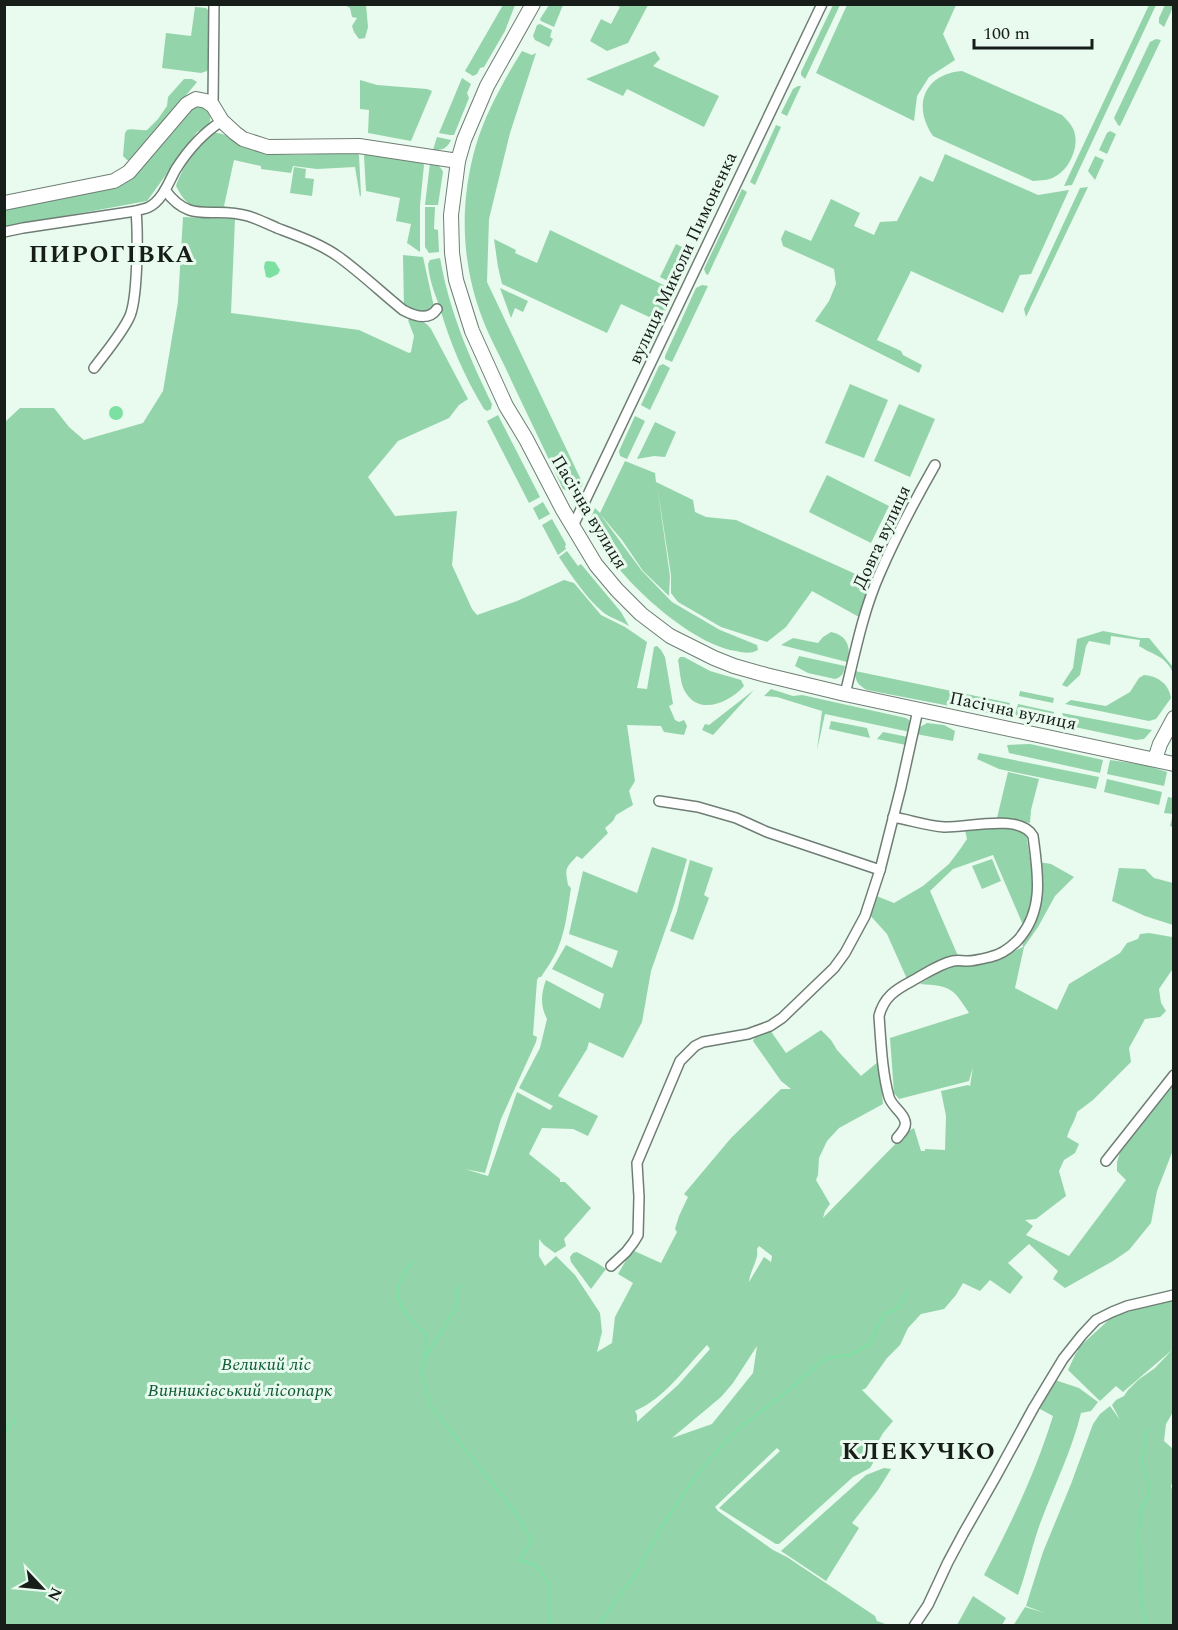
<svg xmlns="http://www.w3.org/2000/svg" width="1178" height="1630" font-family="Spectral,serif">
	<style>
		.green { fill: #94d4aa; fill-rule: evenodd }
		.water { fill: #7de0a3 }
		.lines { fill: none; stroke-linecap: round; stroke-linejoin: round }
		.stream { stroke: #7de0a3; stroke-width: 2 }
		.street-casing { stroke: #6f7e74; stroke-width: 12 }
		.secondary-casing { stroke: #6f7e74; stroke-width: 16 }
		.street { stroke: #fff; stroke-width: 9 }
		.secondary { stroke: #fff; stroke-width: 14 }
		.labels { text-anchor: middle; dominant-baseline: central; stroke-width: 6; stroke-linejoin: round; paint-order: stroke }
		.street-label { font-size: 18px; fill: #171d19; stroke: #e9faee }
		.park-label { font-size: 18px; font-style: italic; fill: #0f5a34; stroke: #e9faee }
		.district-label { font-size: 24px; font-weight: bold; letter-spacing: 1.5px; fill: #171d19; stroke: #e9faee }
	</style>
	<rect width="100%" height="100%" fill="#e9faee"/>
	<g class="green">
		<path d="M345,5H366L368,27L365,38L359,39L354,32L352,26L357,18L352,17L350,8Z"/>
		<path d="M503,5H515L505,31L484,67L480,68L477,74L473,76L465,71Z"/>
		<path d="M549,5H563L554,27L541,21L540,19Z"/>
		<path d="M615,5H648L628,43L607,51L590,41L601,19L611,24L620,7Z"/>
		<path d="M833,5H840L805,79L801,75V72Z"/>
		<path d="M847,5H956L943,34L955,60L929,77L917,96L914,121L816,73Z"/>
		<path d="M1149,5H1156L1072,185L1064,186Z"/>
		<path d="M1165,5H1174L1164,27L1159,23V18Z"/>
		<path d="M195,7L206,8L210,12L209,67L207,71L201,73L162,68L166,33L191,36Z"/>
		<path d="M540,24L552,30L550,37L553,39L549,47L535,40L533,36L537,25Z"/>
		<path d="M1156,39L1161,40L1120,126L1118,125L1114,118L1150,42Z"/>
		<path d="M522,51L532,55L536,53L510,133L489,219L487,282L583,484L579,490L573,493L563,489C546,453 529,418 512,382C503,361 491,341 483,320C461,263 459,204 476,145C486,112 504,80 522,51Z"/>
		<path d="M655,51L660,59L653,66L719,96L704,127L627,89L623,96L586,79Z"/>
		<path d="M962,71L1062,115C1068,121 1074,127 1075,135C1078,149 1069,169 1056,176C1049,181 1041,180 1033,181L933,136C912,106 924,74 962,71Z"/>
		<path d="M462,78L471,84L467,93L469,98L454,135H450L439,133Z"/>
		<path d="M184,79H192L197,82L132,161L127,160L123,156L125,133L127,130C132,128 141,131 147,130L158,119L167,106L168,97Z"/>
		<path d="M360,80L377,85L427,89L432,91L411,141L368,133L369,110L360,109Z"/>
		<path d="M798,86H801L787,116L781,113L793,89Z"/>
		<path d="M191,106H203C215,117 212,126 197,132L147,201L5,227V209L116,186L129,181Z"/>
		<path d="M776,125L781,127L755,185L750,182Z"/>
		<path d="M1110,131L1116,134L1107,154L1099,150L1107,133Z"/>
		<path d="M215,133C227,132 240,146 253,150C280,159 326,153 356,152L359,155L361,195L360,197L355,167L317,169L293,166L291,173L261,169V166L234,160L224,206L229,208L227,212C199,209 190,213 176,186C180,172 201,136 215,133Z"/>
		<path d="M437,137L451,140C447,149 442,150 433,150Z"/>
		<path d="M367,152L421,161L424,165L420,205V252L407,243L411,224L396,221L400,198L366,191L364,156Z"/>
		<path d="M945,154L1038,195L1069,190L1031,274L1020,275L1003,313L911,271L877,340L901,351L903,355L922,365L919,373L815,321L829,301L836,284L834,269L783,246L781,239L785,230L811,241L831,199L860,213L854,226L874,235L880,222L897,221L920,176L933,182Z"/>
		<path d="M1095,156L1104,160L1095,180L1088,171Z"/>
		<path d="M430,163C436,164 440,165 443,172L438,205H425Z"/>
		<path d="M294,167L306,169L305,178L314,179L312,196L290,193Z"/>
		<path d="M1088,187L1026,317L1024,309L1080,188Z"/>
		<path d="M742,189L747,192L708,275L706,274L704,269Z"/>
		<path d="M425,207H435L434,229L438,230L439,252L429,253L425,247Z"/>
		<path d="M183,217L235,219L231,313L359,330L409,353L411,352L414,336L408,320L411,318C420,319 426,322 431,329L468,399L459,405L449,418L398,441L368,477L395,516L457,511L452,565L472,609L477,615L517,601L564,580L574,583L601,615L625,627L647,642L637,688L647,689L654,647L657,646L661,650L665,657L673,704L669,706L675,720L679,722L684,720L687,726L684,735L664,732L661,726L627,725L635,781L629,791L633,805L616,815L613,821L605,828L608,833L582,859L577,856C565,869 565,868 568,885L571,888C568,907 566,929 558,948C554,958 547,968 541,977H539L537,980L533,1035L537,1037L536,1042L501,1119L485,1173L465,1169L488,1176L517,1092L550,1110L553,1106L519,1088L540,1048L547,1019C540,1005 541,994 546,980L600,1009L604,994L552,969L566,945L612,968L618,951L569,934L583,871L637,893L652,847L687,859L674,905L651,971L642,1022L623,1058L589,1042L587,1049L558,1096L598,1116L588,1136L573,1129L542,1128L529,1154L560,1179V1182H565L591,1208L564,1239L566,1246L555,1253L544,1245L539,1239V1256L545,1266L556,1256L575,1275L600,1313L602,1332L597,1352L612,1343L615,1317L633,1283L618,1274L632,1250L661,1263L677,1232L675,1229L679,1216L688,1197L684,1194L731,1138L781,1089H791L781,1081L753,1041L755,1037L770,1030L786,1053L821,1030L831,1040L837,1050L861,1076L879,1061L883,1104L839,1128L827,1141L819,1158L818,1175L816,1180L830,1204L825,1211L823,1218L907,1132L914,1128L921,1151H925V1149L945,1150L946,1116L941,1091L968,1085L970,1086L973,1067L969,1081L899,1099L894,1093L890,1038L969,1013C953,988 951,986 920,984L946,967L1001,957L1023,947L1022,942L1035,920L1039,862L1051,864L1074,877L1055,896L1038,927L1024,947L1015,988L1057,1010L1069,984L1120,953L1127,943L1138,939L1140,934L1149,933L1172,937L1173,942L1174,967L1159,989L1161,1003L1166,1011L1160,1017L1145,1019L1129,1048L1131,1062L1093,1100L1077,1112C1075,1121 1070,1127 1067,1137L1079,1144L1075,1153L1064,1160L1059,1171L1066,1196L1036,1219L1025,1220L1033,1226L1026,1235L1069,1256L1126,1180L1117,1171V1162L1120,1152L1173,1085V1150L1157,1191L1151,1223L1129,1250L1113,1261L1065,1288L1053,1279L1058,1271L1029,1244L1008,1263L1023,1277L1010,1294L990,1280L980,1291L963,1283L956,1295L944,1309L921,1314L908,1328L900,1345L887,1358L866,1388L862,1390L893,1421L883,1433L874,1449L873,1463L870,1468L853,1477L779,1544H776L719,1508L780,1451L777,1448L715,1507L718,1511L773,1550L787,1557L875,1616L877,1621L888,1625L5,1626V422L20,408H54L69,427L84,440L143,423L163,391L178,302ZM759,1246L772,1256L771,1262L764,1257L749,1282C750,1270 759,1260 757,1249ZM707,1345L710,1349L678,1385L637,1422V1415L635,1411C665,1398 685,1368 707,1345ZM757,1346L753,1373L712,1424L672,1438L721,1397L733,1383Z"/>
		<path d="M550,230L676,291L660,322L621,304L607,333L502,284L498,267L494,239L516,250L515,253L537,263Z"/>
		<path d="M676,244L694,253L678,286L660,277Z"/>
		<path d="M403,255L423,257L434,307L426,315L404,310Z"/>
		<path d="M440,258C449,310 469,357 492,404L491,409L487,411L484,409C464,376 450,343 439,305C434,292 429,278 428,264L430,260Z"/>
		<path d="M702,285L708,286L672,362L665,359V356L696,288Z"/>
		<path d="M500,288L528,301L523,312L515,308L511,318Z"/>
		<path d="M663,364L670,368L650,410L641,405L659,366Z"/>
		<path d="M850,384L888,400L864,458L825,443Z"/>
		<path d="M899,404L935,419L910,477L874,461Z"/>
		<path d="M498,415L540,497L529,503L487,421Z"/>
		<path d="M635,416L645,421L627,459L620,456L619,451Z"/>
		<path d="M655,422L676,432L665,457L654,456L637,459Z"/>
		<path d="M625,461L655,473L656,482L693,500L695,512L706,517L736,520L871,581L859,617L812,591L786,627L767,642L721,627L678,602L671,593V575L657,485L670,576L669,596L643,571L622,540L600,514L642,571L672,602L720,630L757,645L758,650C750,654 745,653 736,651C687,644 606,568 589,522L595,508L600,513Z"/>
		<path d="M827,475L889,506L871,543L809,512Z"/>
		<path d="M543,502L550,514L539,520L533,508Z"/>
		<path d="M552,519L566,544L565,547L566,549L558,555L542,525Z"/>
		<path d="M567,551L578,566L581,564L621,612L629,626C621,621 611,618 604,613C587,599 571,575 559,557Z"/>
		<path d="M1103,631L1140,638H1149L1173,667V673C1166,656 1153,655 1139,646L1140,640L1111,636L1110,645L1089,641L1086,646L1080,675L1067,687L1062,685L1073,668L1077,639Z"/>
		<path d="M831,632C847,635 852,648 847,662L781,645L793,638L818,643L823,637Z"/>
		<path d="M799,656L845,666C844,673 842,677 835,679L808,673L795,666Z"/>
		<path d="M680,657H684L710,671L741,680L744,686C730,702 700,716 686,693C680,685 680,670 678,660Z"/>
		<path d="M855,671L1010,703L1007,717L867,690C858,685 855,681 855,671Z"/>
		<path d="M1144,675C1158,676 1169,684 1171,698L1156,719L1149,721L1065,704L1071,700L1106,706L1130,692L1139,678Z"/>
		<path d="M771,689L793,696L802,695L906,718C912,721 911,726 910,732L825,714L817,750L822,711L777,697L764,696Z"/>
		<path d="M754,690L713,735L702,730L705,724L709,725Z"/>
		<path d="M1020,691L1054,698L1053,703L1019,696Z"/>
		<path d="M1018,704L1054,712L1051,726L1014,718Z"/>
		<path d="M1062,713L1152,730L1144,739L1136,740L1070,726L1067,724Z"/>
		<path d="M831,721L867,728L870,738L829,729Z"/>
		<path d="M927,723L944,725L955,731L953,741L916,734L920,727Z"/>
		<path d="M883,732L908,737L906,745L877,739Z"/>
		<path d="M1030,744L1103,760L1100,773L1009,753L1007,745Z"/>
		<path d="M979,753L1099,777L1096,789L999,769L977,759Z"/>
		<path d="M1110,760L1145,765L1167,772L1164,786L1107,774Z"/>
		<path d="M1008,772L1039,779L1031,810L1030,823L997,818Z"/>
		<path d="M1107,779L1162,792L1159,805L1104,792Z"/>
		<path d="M1168,797L1173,798V827L1170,826L1173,814L1164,813Z"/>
		<path d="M1007,826L1023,831L1026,834L1034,883L1029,910L1023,925L993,855L953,869L930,891L958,956C940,956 922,970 907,979L887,934L868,913L874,895L894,903L923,886L949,864L961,848L967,839L965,830Z"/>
		<path d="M992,859L1001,881L982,889L972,866Z"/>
		<path d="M690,860L713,868L704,895L709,898L693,940L670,931L677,911Z"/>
		<path d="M1119,868L1145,869L1154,878L1173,883V925L1145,916L1112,901Z"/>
		<path d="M577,1252L597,1263L606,1269L591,1289L571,1262L570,1257L573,1253Z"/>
		<path d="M1173,1300V1412L1166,1424L1164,1441L1173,1449V1481L1171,1486L1174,1496L1173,1625L1013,1626L1025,1607L1045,1613L1026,1606L1043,1552L1071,1484L1093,1424L1100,1414L1110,1406L1120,1420L1112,1405L1116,1400L1124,1396L1128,1390L1138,1380L1155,1368L1172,1350L1123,1392L1116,1386L1100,1401L1068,1370L1076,1353L1078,1351L1077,1349L1112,1317L1143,1307Z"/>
		<path d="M1055,1380L1079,1388L1098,1402L1091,1411L1081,1413C1072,1450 1055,1484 1041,1521C1032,1545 1027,1571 1018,1595L984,1575C1011,1524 1036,1471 1053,1416L1038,1408Z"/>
		<path d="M884,1468L891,1469L878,1490L852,1523L859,1528L826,1581L781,1551L866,1475Z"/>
		<path d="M973,1596L1006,1618L1002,1625H957Z"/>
	</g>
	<g class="water">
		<path d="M268,261L275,262L280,270L278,274L270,278L266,277L264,267L265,262Z"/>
		<circle cx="116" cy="413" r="7"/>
	</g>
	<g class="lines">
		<g class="stream">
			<path d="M412,1261C408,1268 403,1275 400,1282C391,1303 412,1322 426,1335L425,1357L422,1371L430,1405L521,1520L531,1542L519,1560L536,1565L549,1583L550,1626"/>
			<path d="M427,1355L455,1309L458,1286"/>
			<path d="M4,1434L15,1419"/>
			<path d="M598,1626L638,1570L663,1524L696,1476L719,1449L738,1429L785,1393L826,1358L850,1355L870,1344L884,1314L898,1308L908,1291"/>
			<path d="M1146,1626L1140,1589L1139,1533L1141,1510L1148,1496V1483L1142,1460L1146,1430"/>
		</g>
		<g class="street-casing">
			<g id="street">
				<path d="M213,106L214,4"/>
				<path d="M165,190C191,226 213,205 248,216C258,219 268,224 277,228C298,236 321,244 339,257C361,273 382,293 403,310C414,316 429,321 437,309"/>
				<path d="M4,232L23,228L136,211C140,209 146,209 149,207C163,200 169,181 176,169C188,150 203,133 222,121"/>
				<path d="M94,368C106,352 120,336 129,318C138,301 138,232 136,211"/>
				<path d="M573,526L822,4"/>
				<path d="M845,694C855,653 863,611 880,573C896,536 915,500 935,465"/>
				<path d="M659,801L698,807L736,818L767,832L880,870"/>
				<path d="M893,817C910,820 928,826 944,827C966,828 1021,813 1033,836C1038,873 1045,911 1017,941C1009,949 1000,955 990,957C982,959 974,961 967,961C962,961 958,960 953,961C939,964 925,974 912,981C895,990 884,997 879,1016C881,1043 882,1072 889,1097C892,1107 903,1112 905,1121C907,1128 901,1133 897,1138"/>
				<path d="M1106,1161L1174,1075"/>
				<path d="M611,1266L626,1252L633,1243L638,1235L639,1197L637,1163L680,1061L695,1046L703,1042L748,1034L770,1026L782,1018L834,968L845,953L865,916L880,870L901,787L918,710"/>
				<path d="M914,1626L928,1605L948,1562L963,1534L995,1478L1034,1407L1063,1359L1082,1335L1096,1320L1112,1312L1127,1306L1174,1295"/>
			</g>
		</g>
		<g class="secondary-casing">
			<g id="secondary">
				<path d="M533,4L487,86L464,140L458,161L451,215L452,253L456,280L472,331L506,406L526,439L563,510L596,565L617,590L641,614L670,636L714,658L734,666L766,675L845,694L1174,764"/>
				<path d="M4,203L114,181L129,172L187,104L196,99L206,101L213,106L222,121L235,133L243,139L268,147L359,146L458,161"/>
				<path d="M1155,759L1160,744L1174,718"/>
			</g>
		</g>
		<use href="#street" class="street"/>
		<use href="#secondary" class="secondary"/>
	</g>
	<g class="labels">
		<g class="street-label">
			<text transform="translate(683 258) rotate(-65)">вулиця Миколи Пимоненка</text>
			<text transform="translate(589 512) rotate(59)">Пасічна вулиця</text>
			<text transform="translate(882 537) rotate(-65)">Довга вулиця</text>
			<text transform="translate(1013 711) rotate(12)">Пасічна вулиця</text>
		</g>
		<g class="park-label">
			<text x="266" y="1364">Великий ліс</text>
			<text x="240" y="1390">Винниківський лісопарк</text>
		</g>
		<g class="district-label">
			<text x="112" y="255">ПИРОГІВКА</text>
			<text x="919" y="1452">КЛЕКУЧКО</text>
		</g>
	</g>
	<rect width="1178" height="1630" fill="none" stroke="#171d19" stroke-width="12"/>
	<g transform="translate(42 1588) rotate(116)" stroke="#e9faee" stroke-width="4.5" paint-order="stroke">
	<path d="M0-4.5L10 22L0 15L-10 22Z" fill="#171d19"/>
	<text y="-9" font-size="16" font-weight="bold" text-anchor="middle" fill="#171d19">N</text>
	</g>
	<path d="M974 39v9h118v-9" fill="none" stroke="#171d19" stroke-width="3"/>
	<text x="983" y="39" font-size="18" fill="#171d19" stroke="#e9faee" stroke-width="4.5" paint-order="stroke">100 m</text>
</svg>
